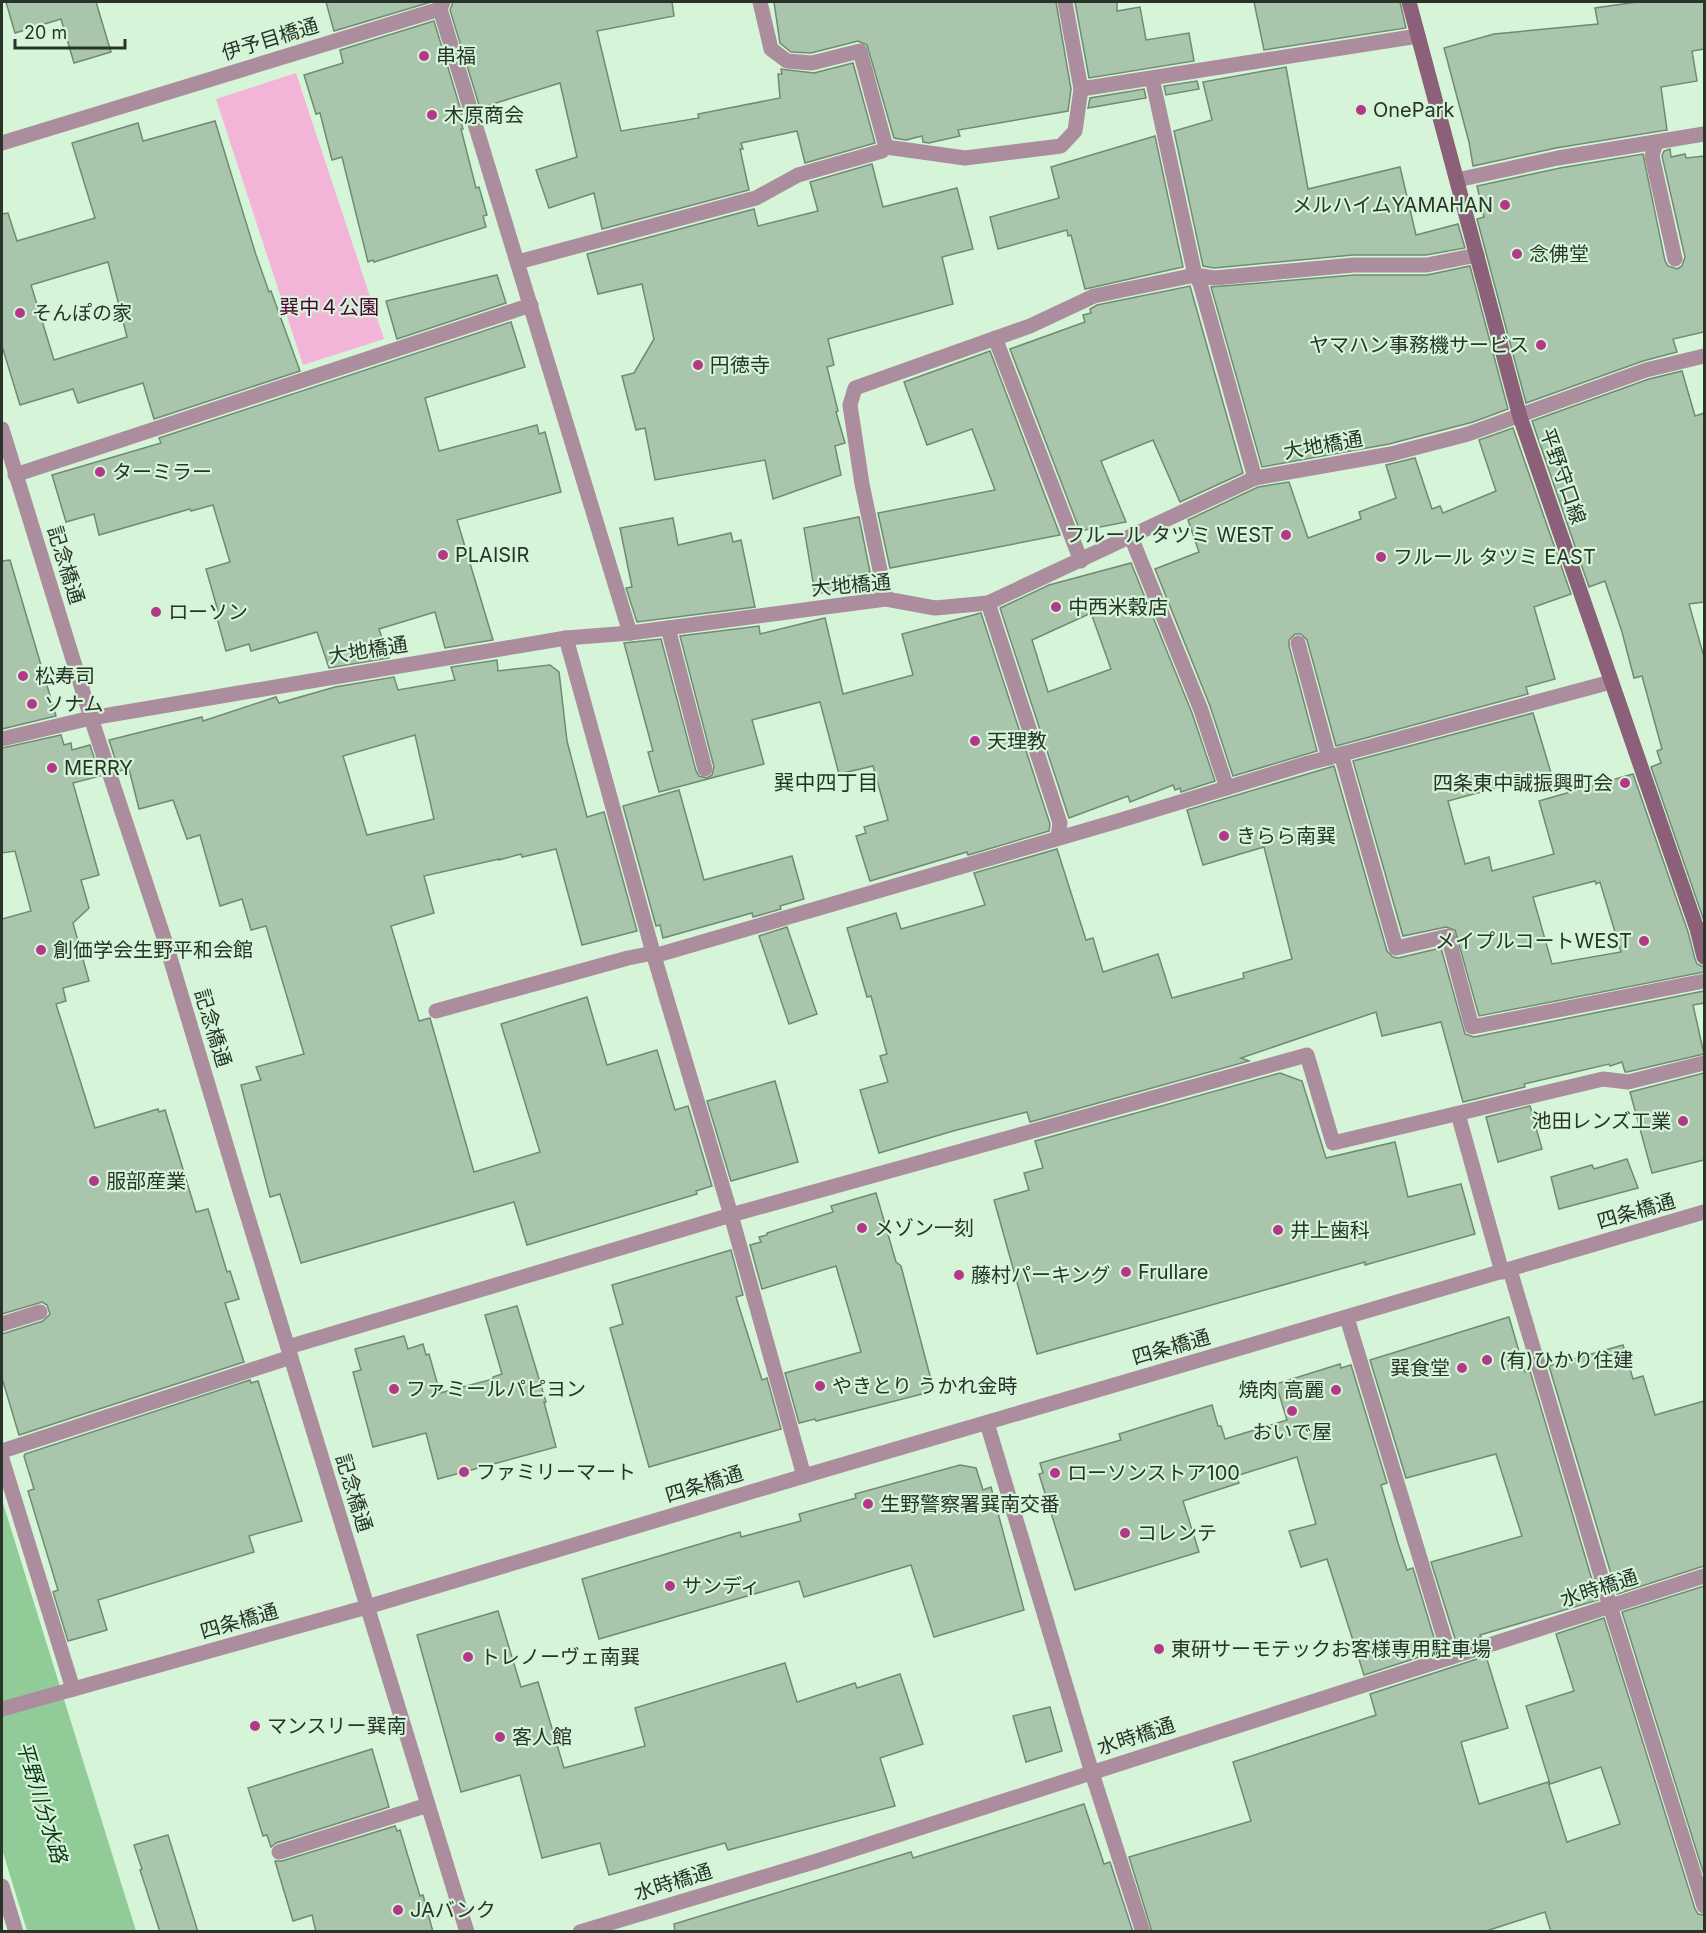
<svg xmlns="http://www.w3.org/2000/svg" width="1706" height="1933" font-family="Inter,'Noto Sans JP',sans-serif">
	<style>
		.park { fill: #f3b5d7 }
		.water { fill: #91cc98 }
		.building { fill: #a9c6ac; stroke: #6f8b72; stroke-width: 1.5; fill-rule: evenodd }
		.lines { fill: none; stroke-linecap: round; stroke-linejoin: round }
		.pedestrian { stroke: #ab8d9d; stroke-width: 15 }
		.minor { stroke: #ab8d9d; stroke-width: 15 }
		.tertiary { stroke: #ab8d9d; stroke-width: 15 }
		.secondary { stroke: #8b6078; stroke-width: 15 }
		.poi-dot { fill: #b43888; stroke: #d5f4d8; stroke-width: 2 }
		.labels { text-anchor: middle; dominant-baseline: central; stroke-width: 4.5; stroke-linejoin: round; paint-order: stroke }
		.street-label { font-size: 20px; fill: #283329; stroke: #d5f4d8 }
		.poi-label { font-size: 20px; fill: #283329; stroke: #d5f4d8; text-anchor: start }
		.park-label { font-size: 20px; fill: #510039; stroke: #d5f4d8 }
		.neighbourhood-label { font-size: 21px; fill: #1d3520; stroke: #d5f4d8 }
		.water-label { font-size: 21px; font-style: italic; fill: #0b3716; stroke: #d5f4d8 }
	</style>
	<rect width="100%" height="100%" fill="#d5f4d8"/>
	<path class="park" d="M296,73L384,339L303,365L216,99Z"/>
	<path class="water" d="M2,1500L136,1931H27L2,1849Z"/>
	<g class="building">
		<path d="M6,2H96L111,52L74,63L61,19L15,33Z"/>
		<path d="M326,2H431L334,31Z"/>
		<path d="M453,2H672L674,16L597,31L621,131L699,118L698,114L780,98L778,74H782L781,69L814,73L853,63L875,143L805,163L797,131L741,143L743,149H740L749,190L602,229L594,193L549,208L536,170L577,157L560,83L480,108L450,10Z"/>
		<path d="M774,2H1056L1071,89L1068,111L958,130L960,136L929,143L923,142L922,136L906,140L894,138L867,45L858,41L811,53L791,52L780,43Z"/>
		<path d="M1075,2H1117V11L1140,7L1146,40L1189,33L1194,61L1089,78Z"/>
		<path d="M1254,2H1400L1406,28L1264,50Z"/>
		<path d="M1637,2H1704V49L1692,51L1697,81L1661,87L1667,130L1556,148L1473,166L1469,142L1444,48L1494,34L1598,24L1595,8Z"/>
		<path d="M434,21L462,114L459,115L463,129H461L476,188L479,187L487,215L483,216L486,227L374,262L373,260L368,262L342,157L332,160L320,113L316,114L304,75L343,63L340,50Z"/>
		<path d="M1286,67L1308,189L1400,167L1416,235L1458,224L1465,248L1426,255H1353L1214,268L1203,266L1174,131L1212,120L1203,82Z"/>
		<path d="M1197,81L1199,89L1166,95L1164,86Z"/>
		<path d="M1144,89L1146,98L1088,108L1090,98Z"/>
		<path d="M215,121L256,255L269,292L271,291L300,371L154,419L143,383L78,403L73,389L20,405L2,346V214L8,213L17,241L95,218L72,143L138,123L143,141ZM108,262L127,337L54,360L31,285Z"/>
		<path d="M1155,136L1183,267L1085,289L1071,235L1068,236L1067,230L998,249L990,217L1059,198L1051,167Z"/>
		<path d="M1670,149L1671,157L1685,154L1686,158L1704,156V332L1673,339L1677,352L1643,361L1526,403L1477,219L1484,217L1477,186L1560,168L1643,154L1665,261L1668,266L1677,269L1682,266L1685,257L1662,156L1664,151Z"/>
		<path d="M872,164L883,207L957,188L973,249L942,257L953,304L828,339L834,365L827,367L838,411L836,412L845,443L835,446L841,475L773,499L765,460L655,480L645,428L636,430L622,376L634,373L654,339L642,284L598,294L587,254L754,209L758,226L818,211L810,182Z"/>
		<path d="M1470,266L1508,409L1473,422L1389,444L1262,467L1211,287L1354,275H1427Z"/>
		<path d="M497,275L506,303L397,339L386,301Z"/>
		<path d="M1190,286L1243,473L1180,502L1153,440L1101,461L1126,522L1080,531L1010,349L1085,322L1083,315L1091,313L1090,309L1097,305Z"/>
		<path d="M511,322L525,367L425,398L439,451L537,425L539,434L545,432L561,492L457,520L493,640L445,648L435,612L379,629L389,658L329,668L317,632L251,651L249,644L226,651L217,618H220L206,569L230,562L213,505L191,511L190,509L99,535L94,514L66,522L52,475L161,443L159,438Z"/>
		<path d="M990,351L1060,535L890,568L878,513L995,490L972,429L927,445L904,382Z"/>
		<path d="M1682,371L1695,416L1704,413V602L1689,604L1704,657V921L1651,767L1661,763L1657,751L1662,749L1642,676L1634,678L1622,632L1605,581L1589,587L1532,421L1649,379Z"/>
		<path d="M1513,428L1571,594L1534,607L1555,679L1526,687L1528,694L1336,746L1307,640L1301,634H1295L1289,640V646L1317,751L1233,776L1210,706L1155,569L1199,552L1188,520L1258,487L1289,482L1308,538L1361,519L1359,512L1396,498L1386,465L1415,458L1432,509L1440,506L1443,513L1496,491L1479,440Z"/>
		<path d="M859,517L870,572L848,576L850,588L815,594L804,528Z"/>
		<path d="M673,518L678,545L731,533L733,542L741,540L755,607L637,622L626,588L632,587L620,528Z"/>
		<path d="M10,560L56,716L2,729V561Z"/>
		<path d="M1131,563L1192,713L1215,781L1181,792L1180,788L1175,790L1173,785L1130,802L1128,796L1069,818L1000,608L1049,585ZM1091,613L1111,669L1048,692L1032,640Z"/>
		<path d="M981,613L1050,824L1049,831L968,855L967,852L870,881L856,836L866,833L864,827L888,820L873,766L839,774L820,702L752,720L764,764L659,792L648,752L653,751L624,643L661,639L696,771L699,776L707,778L712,775L714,767L680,636L759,626L760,634L825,618L843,694L913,675L902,634Z"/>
		<path d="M497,660L498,671L550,665L559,672L567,741L587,817L604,812L637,931L582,945L556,849L522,857L521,854L499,860V859L424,876L434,913L391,926L419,1021L430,1018L474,1172L540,1152L501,1024L587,997L607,1065L657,1050L675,1110L688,1106L712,1186L696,1191L697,1194L527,1245L514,1202L301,1263L280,1194L270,1197L241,1085L261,1080L256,1067L304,1054L266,926L251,930L242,899L220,906L200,835L187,839L173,800L139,809L129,769L119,771L109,740L202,717L203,721L276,697L279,703L335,687L394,677L398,690L455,680L451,667ZM415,735L434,819L367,835L343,756Z"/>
		<path d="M1533,713L1551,773L1448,801L1465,864L1489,857L1492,871L1554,854L1539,801L1633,774L1688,932L1695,959L1697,964L1704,967V972L1479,1016L1455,930L1446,927L1403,936L1353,761ZM1595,881L1596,884L1600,882L1621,952L1552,964L1533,897Z"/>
		<path d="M61,735L64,745L71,743L72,750L90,745L100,776L73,783L99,875L81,880L89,908L73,923L89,981L63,988L66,1001L56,1004L95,1128L158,1109L159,1112L165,1110L196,1212L208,1209L227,1272L230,1271L239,1299L225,1303L244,1362L19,1435L2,1378V1334L43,1321L50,1314L47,1305L42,1302L2,1314V919L31,911L15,851L2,853V748Z"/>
		<path d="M1334,766L1387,951L1393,957L1398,958L1441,948L1465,1034L1474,1037L1704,991V1003L1693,1005L1704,1054L1627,1072H1625L1622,1062L1610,1066L1609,1064L1524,1084L1525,1087L1463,1102L1441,1022L1382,1036L1376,1012L1241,1058L1249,1061L1030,1122L1027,1112L953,1131L879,1153L860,1090L888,1082L880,1056L887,1054L871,996L867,997L847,928L896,913L901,929L985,905L974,873L1057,849L1086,940L1093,938L1103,972L1158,954L1172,998L1244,978L1243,973L1292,959L1264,847L1203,865L1187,810Z"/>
		<path d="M679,790L704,880L792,856L804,899L780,906L781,909L753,917L752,913L663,938L660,925L656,926L623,806Z"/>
		<path d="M787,927L817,1014L789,1024L759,936Z"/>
		<path d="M1280,1073L1302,1081L1326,1158L1395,1142L1408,1197L1461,1184L1475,1234L1365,1265V1262L1037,1354L994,1200L1029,1190L1024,1173L1043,1168L1035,1141Z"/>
		<path d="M1704,1073V1160L1652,1173L1630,1092Z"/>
		<path d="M775,1081L798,1162L731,1181L707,1101Z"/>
		<path d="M1530,1106L1542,1149L1498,1162L1486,1117Z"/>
		<path d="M1627,1159L1638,1188L1559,1209L1551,1177L1592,1165L1594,1169Z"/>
		<path d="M876,1193L896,1262L901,1266L934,1391L816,1421L815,1419L799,1423L785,1373L861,1352L836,1266L762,1289L750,1245L761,1242L759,1237L767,1235V1233L833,1212L831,1206Z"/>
		<path d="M731,1250L743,1295L736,1297L762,1380L767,1378L781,1429L649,1467L610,1328L623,1324L612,1285Z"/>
		<path d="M517,1306L546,1402H544L556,1447L438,1479L426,1433L373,1447L353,1372L361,1370L355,1349L404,1336L408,1349L423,1344L426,1355L429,1354L440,1393L493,1379V1377L502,1374L485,1315Z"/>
		<path d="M1509,1317L1525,1372L1530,1371L1598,1600L1480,1635L1481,1637L1457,1645L1431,1562L1522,1536L1496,1454L1406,1478L1370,1360Z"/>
		<path d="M1623,1345L1633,1379L1643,1376L1655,1415L1704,1401V1566L1617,1594L1549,1366Z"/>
		<path d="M1340,1364L1341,1368L1351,1365L1387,1483L1381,1485L1398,1543L1407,1570L1413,1568L1438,1651L1364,1675L1327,1559L1301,1567L1289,1531L1316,1524L1297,1457L1236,1476L1239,1483L1183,1501L1199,1552L1075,1590L1039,1474L1043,1473L1040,1463L1121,1440L1119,1434L1212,1405L1218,1426H1221L1225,1439L1287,1420L1276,1384Z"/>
		<path d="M250,1380L251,1383L258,1381L302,1521L249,1536L254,1552L98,1600L107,1630L68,1641L53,1592L58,1590L28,1491L34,1489L24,1456L25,1454Z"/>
		<path d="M960,1465L976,1468L983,1490L991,1487L1024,1610L934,1637L911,1565L804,1597L799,1581L599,1639L582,1579L740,1532L741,1537L801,1521L799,1514L856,1498L855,1494Z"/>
		<path d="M1704,1586V1875L1622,1612Z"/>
		<path d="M498,1611L521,1687L538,1682L564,1768L645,1746L635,1708L785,1663L797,1702L855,1683L857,1688L900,1674L923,1744L880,1758L895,1806L728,1850L725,1843L609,1875L600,1843L542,1858L520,1775L461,1792L417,1635Z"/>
		<path d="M1604,1618L1695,1909L1698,1914L1704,1915V1932H1551L1545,1912L1483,1932H1152L1129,1857L1251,1821L1233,1762L1376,1715L1370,1694L1486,1656L1508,1728L1461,1742L1479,1804L1548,1782L1567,1842L1620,1824L1601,1767L1550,1784L1526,1706L1574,1691L1556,1634Z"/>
		<path d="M1050,1707L1062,1751L1026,1762L1013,1716Z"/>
		<path d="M372,1749L389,1807L276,1843L271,1847L267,1835L263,1836L248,1788Z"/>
		<path d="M1084,1804L1104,1864L1110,1862L1133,1932H675L674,1924L911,1852L913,1858Z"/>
		<path d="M395,1826L397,1831L400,1830L420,1896L423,1895L433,1932H316L312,1915L293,1921L275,1861H282Z"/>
		<path d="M168,1835L198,1932H160L140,1870L142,1869L134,1845Z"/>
	</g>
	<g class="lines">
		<path class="pedestrian" d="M2,1886L16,1932"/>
		<g class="minor">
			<path d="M760,2L771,49L787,61L812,63L860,51L886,147"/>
			<path d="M440,9L630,633"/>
			<path d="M1152,78L1195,275L1200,283L1255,478"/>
			<path d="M1081,89L1418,36"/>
			<path d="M1656,142L1652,156L1675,259"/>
			<path d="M1457,180L1558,158L1704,134"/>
			<path d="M518,262L756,198L798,175L882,151L886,147L965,158L1061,146L1075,131L1081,89L1065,2"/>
			<path d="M995,338L1081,561"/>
			<path d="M15,475L531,305"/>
			<path d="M1131,537L1201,710L1227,788"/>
			<path d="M886,599L862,484L850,405L855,388L1030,326L1094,296L1195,275L1214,278L1354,265H1427L1477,255"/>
			<path d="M988,603L1060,823L1058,837"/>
			<path d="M668,628L705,769"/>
			<path d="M566,638L654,956L731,1215L804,1476"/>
			<path d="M1298,643L1329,758"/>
			<path d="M2,739L91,718L566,638L630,633L886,599L935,608L988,603L1255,478L1391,454L1468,434L1646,370L1704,356"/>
			<path d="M1341,754L1396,948L1448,936L1472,1027L1704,981"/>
			<path d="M654,956L1118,821L1305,764L1611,682"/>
			<path d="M436,1011L628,958L653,953"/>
			<path d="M1458,1114L1502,1272"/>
			<path d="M1510,1270L1610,1606L1704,1906"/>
			<path d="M1347,1318L1450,1657"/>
			<path d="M2,1324L40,1312"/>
			<path d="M288,1347L731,1215L1307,1055L1333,1143L1603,1079L1628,1082L1704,1063"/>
			<path d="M987,1423L1092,1773L1143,1932"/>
			<path d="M2,1451L291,1357"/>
			<path d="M2,1459L73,1689"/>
			<path d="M279,1852L428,1805"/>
			<path d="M580,1932L817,1861L1704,1576"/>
		</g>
		<g class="tertiary">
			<path d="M2,143L440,9L443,2"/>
			<path d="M2,429L91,718L165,941L239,1188L467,1932"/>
			<path d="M2,1709L367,1607L804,1476L1704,1212"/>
		</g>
		<path class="secondary" d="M1409,2L1520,417L1697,929L1704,957"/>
	</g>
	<g class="poi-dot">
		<circle cx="424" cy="56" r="6"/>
		<circle cx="1361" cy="110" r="6"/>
		<circle cx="432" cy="115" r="6"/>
		<circle cx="1505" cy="205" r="6"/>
		<circle cx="1517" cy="254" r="6"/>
		<circle cx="20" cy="313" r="6"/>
		<circle cx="1541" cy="345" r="6"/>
		<circle cx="698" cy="365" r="6"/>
		<circle cx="100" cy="472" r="6"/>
		<circle cx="1286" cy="535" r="6"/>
		<circle cx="443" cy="555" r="6"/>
		<circle cx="1381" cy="557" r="6"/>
		<circle cx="1056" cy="607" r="6"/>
		<circle cx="156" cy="612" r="6"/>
		<circle cx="23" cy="676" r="6"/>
		<circle cx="32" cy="704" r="6"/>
		<circle cx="975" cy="741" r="6"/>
		<circle cx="52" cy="768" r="6"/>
		<circle cx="1625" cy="783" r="6"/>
		<circle cx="1224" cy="836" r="6"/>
		<circle cx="1644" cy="941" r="6"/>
		<circle cx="41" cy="950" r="6"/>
		<circle cx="1683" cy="1121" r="6"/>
		<circle cx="94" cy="1181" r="6"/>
		<circle cx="862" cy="1228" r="6"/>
		<circle cx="1278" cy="1230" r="6"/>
		<circle cx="1126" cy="1272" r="6"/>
		<circle cx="959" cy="1275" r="6"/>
		<circle cx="1487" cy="1360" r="6"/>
		<circle cx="1462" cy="1368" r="6"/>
		<circle cx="820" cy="1386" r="6"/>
		<circle cx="394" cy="1389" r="6"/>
		<circle cx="1336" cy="1390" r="6"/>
		<circle cx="1292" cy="1411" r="6"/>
		<circle cx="464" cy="1472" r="6"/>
		<circle cx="1055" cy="1473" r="6"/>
		<circle cx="868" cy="1504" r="6"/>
		<circle cx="1125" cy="1533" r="6"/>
		<circle cx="670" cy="1586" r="6"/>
		<circle cx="1159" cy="1649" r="6"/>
		<circle cx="468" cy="1657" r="6"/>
		<circle cx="255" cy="1726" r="6"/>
		<circle cx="500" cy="1737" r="6"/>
		<circle cx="398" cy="1910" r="6"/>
	</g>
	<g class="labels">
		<g class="street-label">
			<text transform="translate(270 39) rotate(-17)">伊予目橋通</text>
			<text transform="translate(1323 445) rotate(-10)">大地橋通</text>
			<text transform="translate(1563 476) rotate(71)">平野守口線</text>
			<text transform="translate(66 565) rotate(73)">記念橋通</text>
			<text transform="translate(851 585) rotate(-5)">大地橋通</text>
			<text transform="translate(368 650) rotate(-9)">大地橋通</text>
			<text transform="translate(213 1028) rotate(73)">記念橋通</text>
			<text transform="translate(1636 1211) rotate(-16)">四条橋通</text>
			<text transform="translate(1171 1347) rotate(-16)">四条橋通</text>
			<text transform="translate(704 1484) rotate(-17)">四条橋通</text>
			<text transform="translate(354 1493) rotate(73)">記念橋通</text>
			<text transform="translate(1599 1588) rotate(-18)">水時橋通</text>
			<text transform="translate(239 1621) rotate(-16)">四条橋通</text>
			<text transform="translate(1136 1736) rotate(-18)">水時橋通</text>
			<text transform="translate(673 1882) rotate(-17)">水時橋通</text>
		</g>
		<g class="poi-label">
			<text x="436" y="56">串福</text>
			<text x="1373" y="110">OnePark</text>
			<text x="444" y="115">木原商会</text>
			<text x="1493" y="205" text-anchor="end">メルハイムYAMAHAN</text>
			<text x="1529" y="254">念佛堂</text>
			<text x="32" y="313">そんぽの家</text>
			<text x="1529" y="345" text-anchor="end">ヤマハン事務機サービス</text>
			<text x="710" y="365">円徳寺</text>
			<text x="112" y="472">ターミラー</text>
			<text x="1274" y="535" text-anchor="end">フルール タツミ WEST</text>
			<text x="455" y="555">PLAISIR</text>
			<text x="1393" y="557">フルール タツミ EAST</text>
			<text x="1068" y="607">中西米穀店</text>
			<text x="168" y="612">ローソン</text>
			<text x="35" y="676">松寿司</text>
			<text x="44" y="704">ソナム</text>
			<text x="987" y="741">天理教</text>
			<text x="64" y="768">MERRY</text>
			<text x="1613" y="783" text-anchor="end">四条東中誠振興町会</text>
			<text x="1236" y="836">きらら南巽</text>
			<text x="1632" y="941" text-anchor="end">メイプルコートWEST</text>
			<text x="53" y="950">創価学会生野平和会館</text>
			<text x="1671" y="1121" text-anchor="end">池田レンズ工業</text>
			<text x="106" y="1181">服部産業</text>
			<text x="874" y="1228">メゾン一刻</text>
			<text x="1290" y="1230">井上歯科</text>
			<text x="1138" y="1272">Frullare</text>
			<text x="971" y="1275">藤村パーキング</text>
			<text x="1499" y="1360">(有)ひかり住建</text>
			<text x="1450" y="1368" text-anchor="end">巽食堂</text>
			<text x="832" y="1386">やきとり うかれ金時</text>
			<text x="406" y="1389">ファミールパピヨン</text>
			<text x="1324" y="1390" text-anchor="end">焼肉 高麗</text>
			<text x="1292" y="1432" text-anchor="middle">おいで屋</text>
			<text x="476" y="1472">ファミリーマート</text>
			<text x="1067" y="1473">ローソンストア100</text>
			<text x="880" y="1504">生野警察署巽南交番</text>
			<text x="1137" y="1533">コレンテ</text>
			<text x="682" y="1586">サンディ</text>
			<text x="1171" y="1649">東研サーモテックお客様専用駐車場</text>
			<text x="480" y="1657">トレノーヴェ南巽</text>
			<text x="267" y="1726">マンスリー巽南</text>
			<text x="512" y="1737">客人館</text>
			<text x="410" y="1910">JAバンク</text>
		</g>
		<g class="park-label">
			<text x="329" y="307">巽中４公園</text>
		</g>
		<g class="neighbourhood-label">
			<text x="826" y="782">巽中四丁目</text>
		</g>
		<g class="water-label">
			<text transform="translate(42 1802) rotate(73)">平野川分水路</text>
		</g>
	</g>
	<rect width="1706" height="1933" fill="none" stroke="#283329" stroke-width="6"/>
	<path d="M15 39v9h110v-9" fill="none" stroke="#283329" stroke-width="3"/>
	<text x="24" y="39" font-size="18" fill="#283329" stroke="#d5f4d8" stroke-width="4.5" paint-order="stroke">20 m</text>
</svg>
